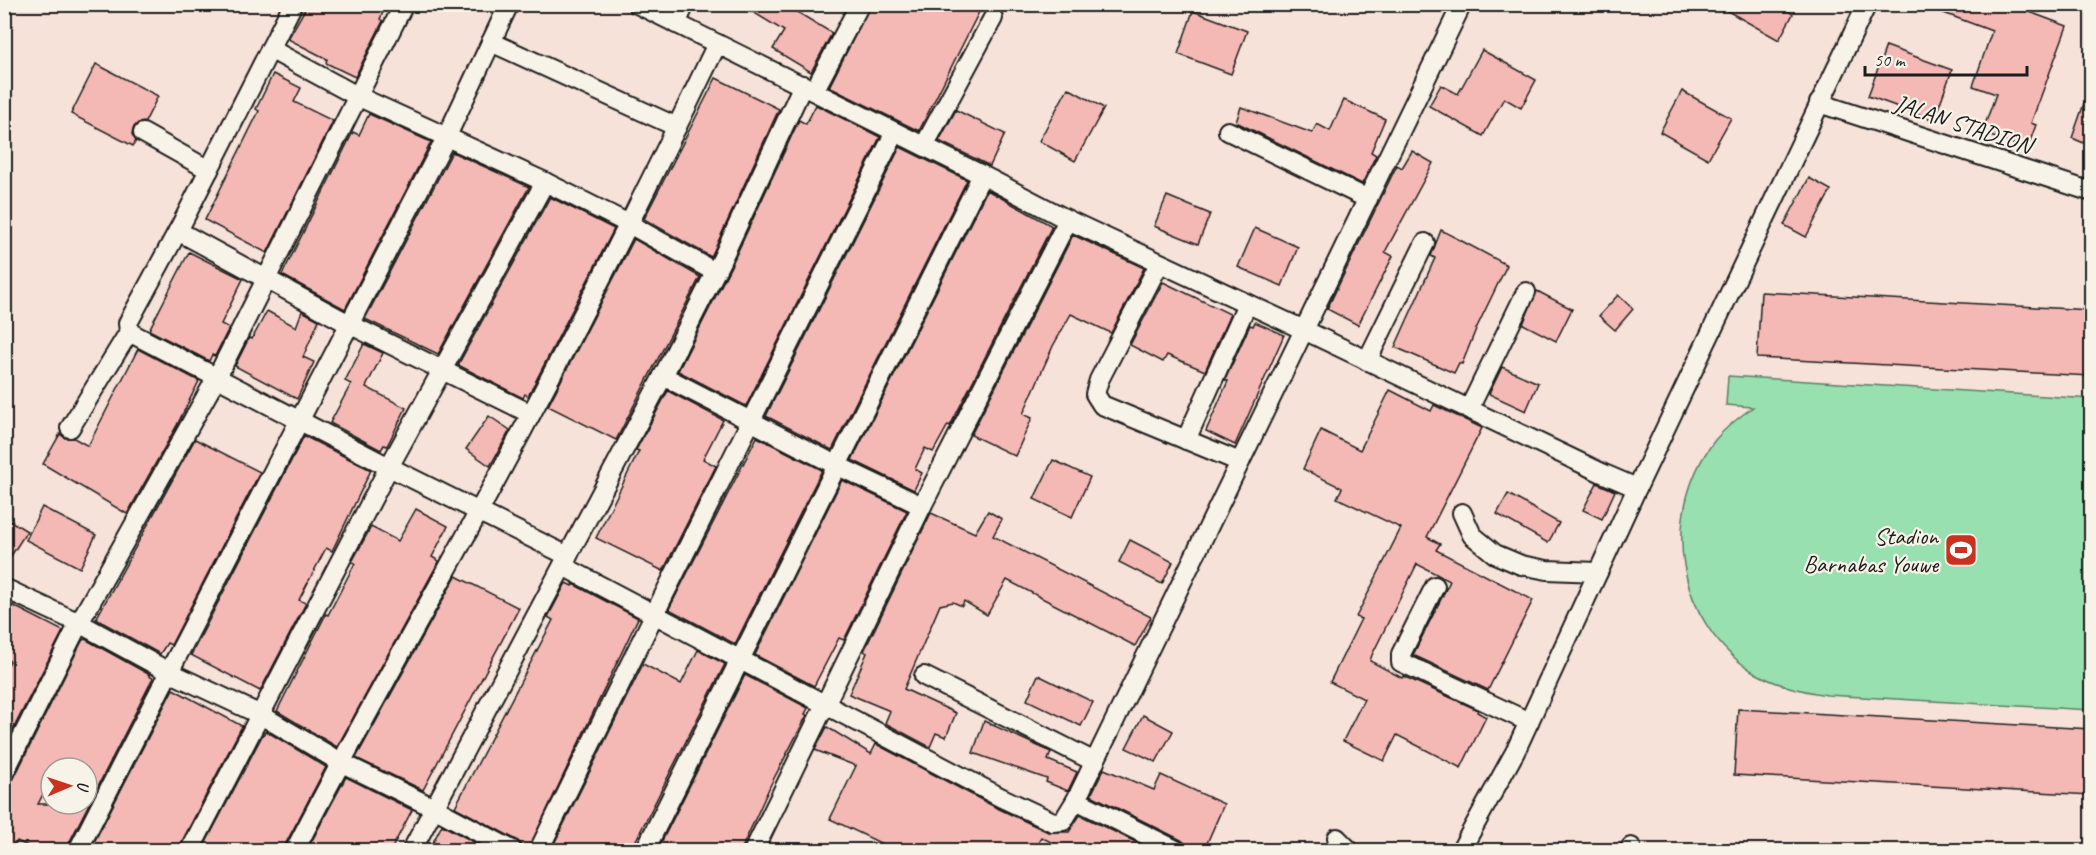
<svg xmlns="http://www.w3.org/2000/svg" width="2096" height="855" font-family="Caveat,sans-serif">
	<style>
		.green { fill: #98e0af; stroke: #5a7e66; stroke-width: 1.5 }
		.building { fill: #f5b9b5; stroke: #1c1c1c; stroke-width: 1.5; fill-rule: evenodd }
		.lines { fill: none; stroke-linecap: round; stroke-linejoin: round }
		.minor-casing { stroke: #1c1c1c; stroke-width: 22 }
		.minor { stroke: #f7f3e8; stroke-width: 18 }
		.labels { text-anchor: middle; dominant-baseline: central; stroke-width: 4.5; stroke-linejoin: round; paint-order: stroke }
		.street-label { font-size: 24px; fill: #1c1c1c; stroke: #f7f3e8 }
		.poi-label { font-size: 24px; fill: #1c1c1c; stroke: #f7f3e8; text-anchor: end }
	</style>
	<rect width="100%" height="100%" fill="#f6e2d9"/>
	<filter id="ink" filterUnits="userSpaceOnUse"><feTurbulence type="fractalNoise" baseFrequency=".0167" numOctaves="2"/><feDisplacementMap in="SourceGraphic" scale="12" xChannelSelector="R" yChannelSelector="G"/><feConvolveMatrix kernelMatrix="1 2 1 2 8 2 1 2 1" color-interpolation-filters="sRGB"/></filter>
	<g filter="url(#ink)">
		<path class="green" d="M1728,376L2091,399V710L1827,695C1802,691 1779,686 1757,674C1676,626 1658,514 1715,440C1726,427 1739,417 1753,407L1726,405Z"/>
		<g class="building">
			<path d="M308,4H387L380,19L383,21L355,77L326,63L327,59L288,39Z"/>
			<path d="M740,4H784L832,33L811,72L773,49L784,31Z"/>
			<path d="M871,4H983L919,131L829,87Z"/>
			<path d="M1715,4H1777L1793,14L1779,40Z"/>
			<path d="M1926,4H2008L2067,26L2031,123L2036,125L2027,149L1982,133L1996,94L1973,86L1992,31L1925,6Z"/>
			<path d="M1193,11L1247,31L1231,74L1178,54Z"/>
			<path d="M1886,46L1952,70L1934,120L1868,96Z"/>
			<path d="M1482,50L1536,80L1521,108L1504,98L1483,136L1429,106L1441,85L1458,94Z"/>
			<path d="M96,64L158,96L145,122L138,123L133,128L132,134L136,141L133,146L71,114Z"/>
			<path d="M273,74L301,88L294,102L333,121L267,253L205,220L259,111L256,109Z"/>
			<path d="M716,78L779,109L711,257L644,219Z"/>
			<path d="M1068,88L1104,108L1075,161L1039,141Z"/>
			<path d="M2089,89L2091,90V146L2072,138Z"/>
			<path d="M1682,91L1731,118L1708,159L1660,132Z"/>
			<path d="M1344,100L1385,119L1371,152L1376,155L1362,184L1236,122L1241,107L1312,133L1317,124L1330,131Z"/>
			<path d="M816,105L880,137L746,406L678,371L731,266L799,120L806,124Z"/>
			<path d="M956,110L1005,134L990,166L939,141Z"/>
			<path d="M369,114L431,142L345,309L282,275L353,132L359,135Z"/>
			<path d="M900,147L967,180L832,450L766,416Z"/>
			<path d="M1412,151L1433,163L1385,252L1393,256L1358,325L1327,309L1397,165L1402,168Z"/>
			<path d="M452,152L529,187L438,354L365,319Z"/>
			<path d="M1809,178L1831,190L1806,237L1784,225Z"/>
			<path d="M987,190L1052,226L950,426L948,425L933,452L925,448L915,469L922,473L914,490L852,460Z"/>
			<path d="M1167,196L1210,214L1198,244L1154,226Z"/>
			<path d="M550,197L614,229L528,396L525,394L523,398L458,365Z"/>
			<path d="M1255,228L1298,247L1282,286L1238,267Z"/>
			<path d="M1441,230L1507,265L1476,329L1462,364L1459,363L1454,373L1395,347L1435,258L1431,256Z"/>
			<path d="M1073,235L1144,268L1111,333L1071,314L1053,346L1023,414L1032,418L1015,456L971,435Z"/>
			<path d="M634,239L700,277L616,440L548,406Z"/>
			<path d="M189,252L243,279L221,324L229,328L215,356L212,355L209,361L149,330Z"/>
			<path d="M1163,282L1230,314L1205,371L1167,355L1163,362L1130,345Z"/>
			<path d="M1537,291L1572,309L1556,341L1523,324Z"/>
			<path d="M1761,292L2091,310V376L1757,358Z"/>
			<path d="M1618,295L1633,309L1615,330L1599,316Z"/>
			<path d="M267,311L296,327L302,311L319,320L303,357L314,362L297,399L235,366L249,338L252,339Z"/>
			<path d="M1255,322L1284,335L1235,445L1206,431L1228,381L1225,380L1250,325L1253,326Z"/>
			<path d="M364,344L383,353L366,387L406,408L387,446L384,445L381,450L330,423L351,384L345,381Z"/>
			<path d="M138,349L199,381L177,425L127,514L43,464L60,434L65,438H74L88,446Z"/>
			<path d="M1502,367L1538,383L1526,411L1489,394Z"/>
			<path d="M1390,390L1431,411L1434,405L1482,428L1427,537L1440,544L1436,550L1533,600L1488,690L1413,655L1450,581L1417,564L1372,655L1370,661L1402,678L1403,676L1478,710L1477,712L1486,717L1461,768L1397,735L1384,761L1343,741L1364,699L1330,682L1361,619L1356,617L1401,528L1337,498L1342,488L1303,469L1321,430L1360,450Z"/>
			<path d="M668,391L723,420L703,459L716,466L663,571L596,538L639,451L636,450Z"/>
			<path d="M489,416L510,430L490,466L466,449Z"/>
			<path d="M304,436L371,470L332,551L326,548L299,600L306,603L260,691L191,655Z"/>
			<path d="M757,437L822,470L735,644L669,609Z"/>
			<path d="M195,439L260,472L171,645L167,643L160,654L96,619Z"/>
			<path d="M1053,460L1090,477L1072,517L1034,499Z"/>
			<path d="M842,480L907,511L844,640L839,638L814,686L755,655Z"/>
			<path d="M1597,483L1615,491L1602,519L1583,510Z"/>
			<path d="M1508,494L1559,523L1548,543L1497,514Z"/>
			<path d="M42,507L96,535L80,568L26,540Z"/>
			<path d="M416,509L448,526L432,557L439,561L337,747L277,711L326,614L328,615L355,563L352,562L371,527L398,541Z"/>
			<path d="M988,511L1002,519L993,536L1151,617L1135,646L1007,580L987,615L964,601L962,606L953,602L940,605L904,689L956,713L946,737L936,733L930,747L885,723L890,711L849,694L867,653L864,651L931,513L975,533Z"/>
			<path d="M4,517L27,531L4,567Z"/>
			<path d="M1130,540L1173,562L1162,584L1119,562Z"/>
			<path d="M456,576L519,608L423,790L356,758Z"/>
			<path d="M566,583L572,586L573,584L638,618L528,850H523L522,845L517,840L455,807L553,620L548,617Z"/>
			<path d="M4,601L63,631L4,747V672L10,661L4,658Z"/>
			<path d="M85,639L150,675L149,676L153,678L68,845L67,850H36L17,841L13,850H4V784L10,783L14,778L82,641ZM51,768H87V804H38L51,779Z"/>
			<path d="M698,650L725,664L631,850H551L643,664L681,684Z"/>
			<path d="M745,675L808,708L805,714L807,715L771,784L741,850H666L659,847Z"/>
			<path d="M1038,675L1093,702L1081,726L1027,700Z"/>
			<path d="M173,689L242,726L180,845L179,850H90Z"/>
			<path d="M1738,709L2091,729V795L1734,775Z"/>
			<path d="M1143,715L1173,731L1156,762L1126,748Z"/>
			<path d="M984,721L1051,752L1048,760L1077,772L1068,791L1046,782L1047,779L973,753Z"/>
			<path d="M827,727L871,754L876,744L995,807L1048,832H1069L1080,815L1152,850H1067L1041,837L1035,850H895L830,819L856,766L815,750Z"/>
			<path d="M266,731L326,767L285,845L284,850H202L262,736Z"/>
			<path d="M1104,769L1154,790L1161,775L1224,804L1204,850H1187L1186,844L1181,840L1091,795Z"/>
			<path d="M346,777L412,810L391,850H307Z"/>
			<path d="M442,825L489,850H429Z"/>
		</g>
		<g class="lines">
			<g class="minor-casing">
				<g id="minor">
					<path d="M637,4L982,175L1068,220L1304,330L1602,473L1637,488"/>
					<path d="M676,24L685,4"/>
					<path d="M491,42L677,127"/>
					<path d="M270,49L357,96L545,182L629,224L715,272"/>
					<path d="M814,91L860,4"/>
					<path d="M1819,103L2092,192"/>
					<path d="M1228,131L1368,199"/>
					<path d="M143,133L209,170"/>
					<path d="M924,146L993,18"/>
					<path d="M178,231L349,324L531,414"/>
					<path d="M1159,264L1099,380L1095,394L1102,405L1240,462"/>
					<path d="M129,332L389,467L568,556"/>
					<path d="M1367,361L1425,243"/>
					<path d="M663,376L836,465L922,506"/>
					<path d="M1469,409L1526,292"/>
					<path d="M70,428L129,332L128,323L181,225L293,4"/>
					<path d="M1186,440L1247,304"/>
					<path d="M1462,513L1472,535L1495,554L1521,565L1547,570L1598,572"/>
					<path d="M563,566L1000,797L1053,822L1063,821L1076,800L1131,687L1462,4"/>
					<path d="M1435,586L1401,654V662L1529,722"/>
					<path d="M4,588L79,623L169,672L261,715L340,762L434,808L512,850"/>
					<path d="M924,676L1095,762"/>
					<path d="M4,773L79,623L217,377L404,4"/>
					<path d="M1076,800L1176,850"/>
					<path d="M1337,838L1349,850"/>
					<path d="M78,850L169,672L446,138L509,4"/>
					<path d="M190,850L389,467L545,182"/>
					<path d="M295,850C353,736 417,626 478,513C562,359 641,202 717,44"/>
					<path d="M412,850L663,376L721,261L803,85"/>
					<path d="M539,850L655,613L895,132"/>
					<path d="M645,850L982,175"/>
					<path d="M754,850L922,506L1068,220"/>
					<path d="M1461,850L1515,752L1637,488L1867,4"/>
					<path d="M1629,850L1631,847"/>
				</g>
			</g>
			<use href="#minor" class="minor"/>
		</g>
	</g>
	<defs>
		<g id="stadium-square" transform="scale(1.725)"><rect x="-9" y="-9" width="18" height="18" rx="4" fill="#c8321e" stroke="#f7f3e8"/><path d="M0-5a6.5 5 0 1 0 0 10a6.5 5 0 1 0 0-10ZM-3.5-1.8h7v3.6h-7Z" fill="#fff"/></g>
	</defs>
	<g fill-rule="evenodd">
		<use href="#stadium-square" x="1961" y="550"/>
	</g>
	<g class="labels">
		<g class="street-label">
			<text transform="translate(1963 124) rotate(18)">JALAN STADION</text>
		</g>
		<g class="poi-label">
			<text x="1938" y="536">Stadion<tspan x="1938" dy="28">Barnabas Youwe</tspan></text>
		</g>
	</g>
	<rect width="2096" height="855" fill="none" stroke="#f7f3e8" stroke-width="24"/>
	<rect x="12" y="12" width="2072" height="831" fill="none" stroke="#1c1c1c" stroke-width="2" filter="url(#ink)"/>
	<g transform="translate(69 786) rotate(88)"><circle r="28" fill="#f7f3e8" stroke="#9f9d96" stroke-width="1.5"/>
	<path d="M0-4.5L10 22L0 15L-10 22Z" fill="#c8321e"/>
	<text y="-9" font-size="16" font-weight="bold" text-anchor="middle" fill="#1c1c1c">U</text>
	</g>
	<path d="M1865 66v9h162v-9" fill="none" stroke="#1c1c1c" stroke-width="3"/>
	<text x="1874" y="66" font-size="18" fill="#1c1c1c" stroke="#f7f3e8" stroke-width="4.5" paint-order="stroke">50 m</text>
</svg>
